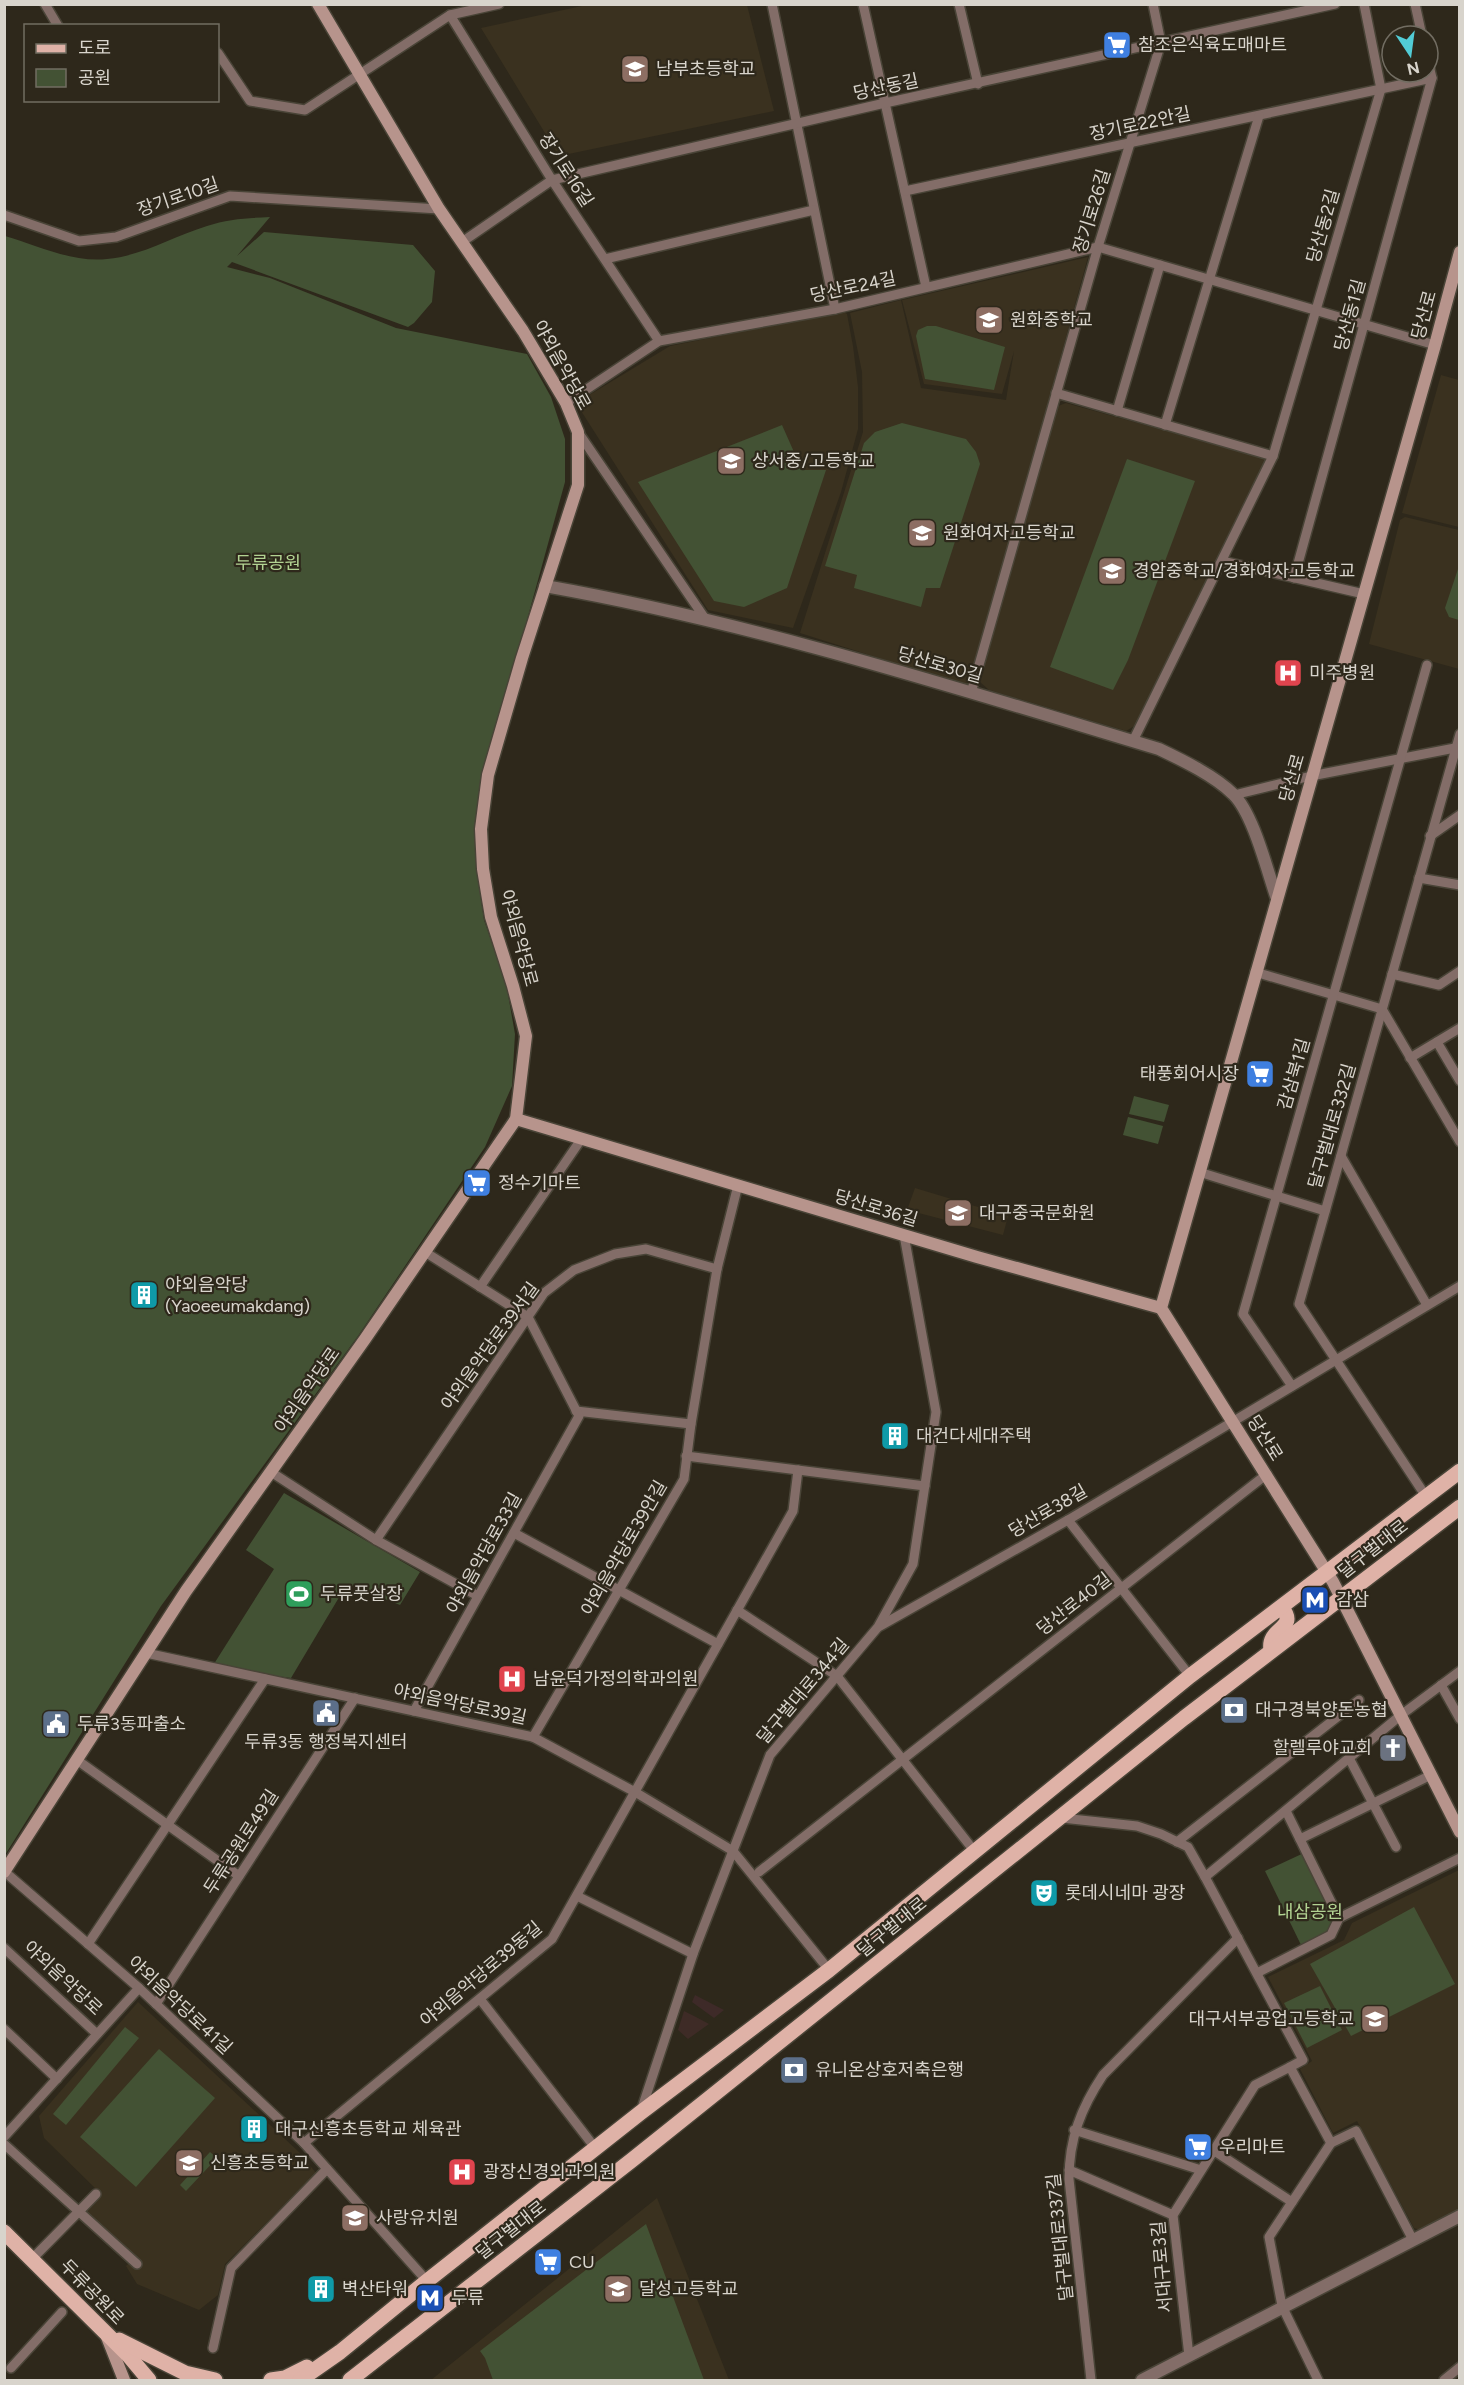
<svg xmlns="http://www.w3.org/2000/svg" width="1464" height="2385" font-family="Figtree,'Noto Sans KR',sans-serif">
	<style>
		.commercial { fill: #3e2b26 }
		.built { fill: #3a311f }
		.medical { fill: #3e2a28 }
		.green { fill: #435234 }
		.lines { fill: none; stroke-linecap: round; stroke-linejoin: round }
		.minor-casing { stroke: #494437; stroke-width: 12 }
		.tertiary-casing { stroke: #494437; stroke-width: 15 }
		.secondary-casing { stroke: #494437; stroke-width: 15 }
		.primary-casing { stroke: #494437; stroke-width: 18 }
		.minor { stroke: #836d68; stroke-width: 9 }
		.tertiary { stroke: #836d68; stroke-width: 12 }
		.secondary { stroke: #b7948c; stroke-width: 12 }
		.primary { stroke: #dfb2a7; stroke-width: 15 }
		.labels { text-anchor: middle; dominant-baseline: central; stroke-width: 4.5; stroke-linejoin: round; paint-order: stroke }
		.poi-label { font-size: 18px; fill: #d8d4cc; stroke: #2e281b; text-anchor: start }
		.street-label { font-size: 18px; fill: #d8d4cc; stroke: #2e281b }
		.park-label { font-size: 18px; fill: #b2d392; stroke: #2e281b }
	</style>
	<rect width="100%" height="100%" fill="#2e281b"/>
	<path class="commercial" d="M684,2011L696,2017L709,2024L688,2039L678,2030Z"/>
	<g class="built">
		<path d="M591,4L747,5L774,111L559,156L481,28Z"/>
		<path d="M1088,257L970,687L800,633L863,432L862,372L850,313L901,300L921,388L1006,400L1014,351L1002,394L924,384L902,300Z"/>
		<path d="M843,311L847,314L853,346L858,387V429L841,492L793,628L708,610L576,403L670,346Z"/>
		<path d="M1441,375L1459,380V527L1402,513Z"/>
		<path d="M1066,403L1267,459L1136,725L1126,731L989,690L980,682L1058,406Z"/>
		<path d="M1405,517L1459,530V669L1369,644L1400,520Z"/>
		<path d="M915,1188L1008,1216L1003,1235L907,1210Z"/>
		<path d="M1459,1870V2211L1420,2230L1414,2228L1357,2121L1333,2133L1300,2069L1312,2061L1268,1977L1344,1940L1352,1923Z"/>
		<path d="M138,2002L300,2153L316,2173L225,2264L218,2295L199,2310L137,2284L126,2266L135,2257L86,2213L96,2194V2189L44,2138L39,2116Z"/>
		<path d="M657,2198L729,2380H431Z"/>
	</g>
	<path class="medical" d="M695,1995L724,2010L714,2018L692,2002Z"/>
	<g class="green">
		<path d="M270,217L237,256L264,232L413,245L435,271L432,302L414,323L408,327L232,262L227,267L270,278L396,328L527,354L551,397L565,439V482L519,649L476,826V866L484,920L506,983L515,1034L512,1086L485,1147L358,1336L161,1606L5,1855V236C36,245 73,263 107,259C142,256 174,236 207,226C228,219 249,218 270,217Z"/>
		<path d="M927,326H936L1005,347L994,390L925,379L916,336L918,330Z"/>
		<path d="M902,423L966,439L976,452L980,464L940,588H926L921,607L854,588L857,575L825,566L864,443L875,432Z"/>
		<path d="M782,425L802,470H826L787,588L744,607L714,601L638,482Z"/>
		<path d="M1127,459L1195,481L1128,660L1113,690L1050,667Z"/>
		<path d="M1459,566L1460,620H1459L1449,617L1445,608Z"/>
		<path d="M1134,1096L1169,1105L1164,1122L1129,1114Z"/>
		<path d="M1128,1117L1163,1126L1158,1144L1123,1135Z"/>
		<path d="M284,1493L420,1572L400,1605L347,1584L291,1678L212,1667L274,1569L246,1550Z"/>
		<path d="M1306,1852L1339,1918L1331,1935L1303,1949L1265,1871Z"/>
		<path d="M1414,1907L1455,1984L1351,2036L1310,1964Z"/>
		<path d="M1320,1986L1342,2030L1307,2048L1284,2003Z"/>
		<path d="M125,2027L139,2038L66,2125L53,2114Z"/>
		<path d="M159,2049L215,2098L136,2187L80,2137Z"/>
		<path d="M210,2152L217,2158L186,2191L180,2185Z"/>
		<path d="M646,2224L704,2380H493L485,2358L480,2351Z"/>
	</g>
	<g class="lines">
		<g class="minor-casing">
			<g id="minor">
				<path d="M45,4L58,26"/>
				<path d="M772,4L835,309"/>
				<path d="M863,4L926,287"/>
				<path d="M959,4L978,84"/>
				<path d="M1415,4L1422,36"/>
				<path d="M450,15L552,180L659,341"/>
				<path d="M218,53L250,101L305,110L450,15L499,4"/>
				<path d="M905,191L1432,78"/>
				<path d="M4,215L79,241L116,237L230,196L439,209"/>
				<path d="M462,242L552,180L885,103L1335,4"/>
				<path d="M605,259L814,210"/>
				<path d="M1056,393L1273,456"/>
				<path d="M566,403L659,341L835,309L1098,247L1435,345"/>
				<path d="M1117,411L1160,265"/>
				<path d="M1165,425L1259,116"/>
				<path d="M578,432L706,620"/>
				<path d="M1222,561L1364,594"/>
				<path d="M1294,578L1432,78L1428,61"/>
				<path d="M971,693L1098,247L1161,43L1153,4"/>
				<path d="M1133,741L1273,456L1381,89L1364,4"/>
				<path d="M1234,795L1311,776L1460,747"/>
				<path d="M1430,836L1460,815"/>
				<path d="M1419,878L1460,885"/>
				<path d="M1255,972L1382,1009L1460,1142"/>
				<path d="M1392,974L1439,985L1460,971"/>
				<path d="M1437,1042L1460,1081"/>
				<path d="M1410,1058L1460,1028"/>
				<path d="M1341,1156L1427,1305"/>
				<path d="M1199,1172L1325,1211"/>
				<path d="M480,1287L582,1138"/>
				<path d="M1292,1386L1243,1314L1427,665"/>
				<path d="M576,1411L691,1424"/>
				<path d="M686,1456L925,1486"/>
				<path d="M271,1472L376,1540L478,1596"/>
				<path d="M1427,1498L1299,1304L1460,734"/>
				<path d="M1068,1520L1190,1676"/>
				<path d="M514,1533L718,1644"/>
				<path d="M376,1540L544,1293L574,1270L615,1254L646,1249L717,1269"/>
				<path d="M737,1610L837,1676L975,1852"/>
				<path d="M880,1626L1068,1520L1460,1286"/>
				<path d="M146,1653L533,1737L635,1792L733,1851L829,1970"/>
				<path d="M1441,1685L1460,1719"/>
				<path d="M414,1711L579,1416L528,1317L425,1252"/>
				<path d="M533,1737L684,1479L691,1424L717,1269L738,1185"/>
				<path d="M1349,1758L1396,1847"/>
				<path d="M77,1760L239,1876"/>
				<path d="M1286,1811L1339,1918"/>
				<path d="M1062,1818L1137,1826L1161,1834L1188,1847L1205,1877L1303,2060L1290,2067L1331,2143"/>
				<path d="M1300,1839L1431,1775"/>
				<path d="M1177,1842L1359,1700"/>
				<path d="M5,1872L139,1988L304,2143L427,2281"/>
				<path d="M759,1872L1267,1474"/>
				<path d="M1205,1877L1401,1715L1460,1671"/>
				<path d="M577,1896L693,1954"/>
				<path d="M88,1944L265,1679"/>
				<path d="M4,1948L97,2034"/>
				<path d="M1257,1973L1331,1935L1339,1918L1460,1858"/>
				<path d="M480,1999L596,2149"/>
				<path d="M156,2004L355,1698"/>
				<path d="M4,2029L57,2079"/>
				<path d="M641,2111L693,1954L770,1755L878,1627L913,1564L936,1412L904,1235"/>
				<path d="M1074,2130L1201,2170"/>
				<path d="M4,2137L139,1988"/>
				<path d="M304,2143L552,1939L793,1511L798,1470"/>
				<path d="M1331,2143L1356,2131L1413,2240"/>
				<path d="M4,2144L137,2264"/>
				<path d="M1213,2150L1292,2202"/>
				<path d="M1069,2170L1173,2215"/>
				<path d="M32,2259L96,2194"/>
				<path d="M213,2348L231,2268L327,2169"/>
				<path d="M1189,2356L1173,2215L1255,2085L1290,2067"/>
				<path d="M11,2368L62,2312"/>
				<path d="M1091,2380L1069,2179C1069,2139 1081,2108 1103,2075L1238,1938"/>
				<path d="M1318,2380L1282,2306L1269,2237L1331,2143"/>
				<path d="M1444,2380L1460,2367"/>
			</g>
		</g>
		<g class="tertiary-casing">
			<g id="tertiary">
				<path d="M545,586C754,623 956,688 1159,749C1182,760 1215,776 1233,794C1253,813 1267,870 1276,896"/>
				<path d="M1142,2380L1460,2216"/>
			</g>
		</g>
		<g class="secondary-casing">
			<g id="secondary">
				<path d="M1460,252L1435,345L1161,1308L1333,1582L1460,1832"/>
				<path d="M516,1119L977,1257L1161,1308"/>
				<path d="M4,1872L186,1591L365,1339L516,1119L526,1036L513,986L491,917L483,869L481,829L488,775L522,658L578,485V432L566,403L523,331L439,209L318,4"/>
				<path d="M107,2337L124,2380"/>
			</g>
		</g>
		<g class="primary-casing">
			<g id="primary">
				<path d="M1271,1650C1267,1627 1299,1629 1282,1608"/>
				<path d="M4,2232L128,2355L149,2380"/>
				<path d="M119,2340L185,2373L215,2380"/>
				<path d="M271,2380L285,2378L307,2367"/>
				<path d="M300,2380L340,2352L427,2281L640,2113L829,1970L1190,1676L1460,1471"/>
				<path d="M350,2380L632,2160L1184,1718L1460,1507"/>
			</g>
		</g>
		<use href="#minor" class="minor"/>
		<use href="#tertiary" class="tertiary"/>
		<use href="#secondary" class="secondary"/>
		<use href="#primary" class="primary"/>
	</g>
	<defs>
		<g id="supermarket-square" transform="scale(1.5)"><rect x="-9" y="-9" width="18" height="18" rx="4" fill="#3f7fe0" stroke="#2e281b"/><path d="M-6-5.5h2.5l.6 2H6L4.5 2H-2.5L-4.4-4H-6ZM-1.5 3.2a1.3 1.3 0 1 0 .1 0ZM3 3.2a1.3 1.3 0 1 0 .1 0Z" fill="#fff"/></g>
		<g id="school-square" transform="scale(1.5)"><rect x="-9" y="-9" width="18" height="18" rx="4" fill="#8d6e63" stroke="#2e281b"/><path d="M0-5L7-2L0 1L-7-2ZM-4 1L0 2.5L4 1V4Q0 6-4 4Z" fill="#fff"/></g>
		<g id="hospital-square" transform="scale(1.5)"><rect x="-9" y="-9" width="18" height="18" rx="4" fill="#e0444e" stroke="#2e281b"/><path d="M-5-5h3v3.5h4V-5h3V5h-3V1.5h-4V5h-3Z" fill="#fff"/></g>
		<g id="building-square" transform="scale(1.5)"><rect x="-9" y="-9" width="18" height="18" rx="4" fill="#0f9aa8" stroke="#2e281b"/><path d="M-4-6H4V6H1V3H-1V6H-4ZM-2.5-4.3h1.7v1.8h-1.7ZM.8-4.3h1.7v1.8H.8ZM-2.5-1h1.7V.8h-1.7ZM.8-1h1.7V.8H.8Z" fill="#fff"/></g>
		<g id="stadium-square" transform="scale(1.5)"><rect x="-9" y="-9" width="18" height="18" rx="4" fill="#2e9e5b" stroke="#2e281b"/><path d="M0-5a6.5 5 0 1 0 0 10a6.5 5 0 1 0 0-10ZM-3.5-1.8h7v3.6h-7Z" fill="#fff"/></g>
		<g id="metro-square" transform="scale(1.5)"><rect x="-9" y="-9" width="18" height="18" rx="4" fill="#1a4fb4" stroke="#2e281b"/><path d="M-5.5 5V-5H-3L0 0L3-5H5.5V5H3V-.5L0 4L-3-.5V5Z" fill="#fff"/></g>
		<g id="bank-square" transform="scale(1.5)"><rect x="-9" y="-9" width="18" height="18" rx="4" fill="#5c6f8a" stroke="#2e281b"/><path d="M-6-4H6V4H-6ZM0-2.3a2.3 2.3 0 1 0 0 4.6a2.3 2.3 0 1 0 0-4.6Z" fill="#fff"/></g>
		<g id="civic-square" transform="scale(1.5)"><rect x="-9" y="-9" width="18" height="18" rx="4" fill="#5c6f8a" stroke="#2e281b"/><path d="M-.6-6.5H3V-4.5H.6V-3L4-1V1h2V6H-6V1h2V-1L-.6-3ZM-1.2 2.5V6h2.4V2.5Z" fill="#fff"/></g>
		<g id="church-square" transform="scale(1.5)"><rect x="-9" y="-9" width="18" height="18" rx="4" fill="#6b7280" stroke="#2e281b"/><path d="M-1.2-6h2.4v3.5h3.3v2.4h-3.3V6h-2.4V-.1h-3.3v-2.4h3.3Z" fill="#fff"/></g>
		<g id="theatre-square" transform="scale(1.5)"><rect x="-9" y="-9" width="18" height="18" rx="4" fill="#0f9aa8" stroke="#2e281b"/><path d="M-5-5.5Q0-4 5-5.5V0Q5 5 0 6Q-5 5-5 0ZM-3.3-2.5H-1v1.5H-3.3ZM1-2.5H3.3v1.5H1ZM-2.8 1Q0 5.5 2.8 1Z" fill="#fff"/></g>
	</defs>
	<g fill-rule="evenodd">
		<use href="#supermarket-square" x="1117" y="45"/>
		<use href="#school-square" x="635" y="69"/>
		<use href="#school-square" x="989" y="320"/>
		<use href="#school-square" x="731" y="461"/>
		<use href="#school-square" x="922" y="533"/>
		<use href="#school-square" x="1112" y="571"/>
		<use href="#hospital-square" x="1288" y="673"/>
		<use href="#supermarket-square" x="1260" y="1074"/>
		<use href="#supermarket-square" x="477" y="1183"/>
		<use href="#school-square" x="958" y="1213"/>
		<use href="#building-square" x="144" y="1295"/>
		<use href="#building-square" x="895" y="1436"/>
		<use href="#stadium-square" x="299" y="1594"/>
		<use href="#metro-square" x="1315" y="1600"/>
		<use href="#hospital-square" x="512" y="1679"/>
		<use href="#bank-square" x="1234" y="1710"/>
		<use href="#civic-square" x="326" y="1713"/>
		<use href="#civic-square" x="56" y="1724"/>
		<use href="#church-square" x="1393" y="1748"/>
		<use href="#theatre-square" x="1044" y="1893"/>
		<use href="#school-square" x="1375" y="2019"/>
		<use href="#bank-square" x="794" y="2070"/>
		<use href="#building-square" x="254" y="2129"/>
		<use href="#supermarket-square" x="1198" y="2147"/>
		<use href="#school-square" x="189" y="2163"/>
		<use href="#hospital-square" x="462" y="2172"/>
		<use href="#school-square" x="355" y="2218"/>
		<use href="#supermarket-square" x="548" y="2262"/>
		<use href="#building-square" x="321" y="2289"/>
		<use href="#school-square" x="618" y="2289"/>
		<use href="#metro-square" x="430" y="2298"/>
	</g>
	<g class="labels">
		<g class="poi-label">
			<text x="1138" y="45">참조은식육도매마트</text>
			<text x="656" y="69">남부초등학교</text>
			<text x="1010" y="320">원화중학교</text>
			<text x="752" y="461">상서중/고등학교</text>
			<text x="943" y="533">원화여자고등학교</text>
			<text x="1133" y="571">경암중학교/경화여자고등학교</text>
			<text x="1309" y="673">미주병원</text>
			<text x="1239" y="1074" text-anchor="end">태풍회어시장</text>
			<text x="498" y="1183">정수기마트</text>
			<text x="979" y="1213">대구중국문화원</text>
			<text x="165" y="1285">야외음악당<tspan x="165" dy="21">(Yaoeeumakdang)</tspan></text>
			<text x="916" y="1436">대건다세대주택</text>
			<text x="320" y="1594">두류풋살장</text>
			<text x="1336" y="1600">감삼</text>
			<text x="533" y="1679">남윤덕가정의학과의원</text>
			<text x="1255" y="1710">대구경북양돈농협</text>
			<text x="77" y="1724">두류3동파출소</text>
			<text x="326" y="1742" text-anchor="middle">두류3동 행정복지센터</text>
			<text x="1372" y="1748" text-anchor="end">할렐루야교회</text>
			<text x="1065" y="1893">롯데시네마 광장</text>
			<text x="1354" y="2019" text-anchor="end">대구서부공업고등학교</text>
			<text x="815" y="2070">유니온상호저축은행</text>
			<text x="275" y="2129">대구신흥초등학교 체육관</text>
			<text x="1219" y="2147">우리마트</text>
			<text x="210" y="2163">신흥초등학교</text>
			<text x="483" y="2172">광장신경외과의원</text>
			<text x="376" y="2218">사랑유치원</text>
			<text x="569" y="2262">CU</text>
			<text x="342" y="2289">벽산타워</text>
			<text x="639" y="2289">달성고등학교</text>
			<text x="451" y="2298">두류</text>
		</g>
		<g class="street-label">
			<text transform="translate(886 87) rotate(-12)">당산동길</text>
			<text transform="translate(1140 124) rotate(-12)">장기로22안길</text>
			<text transform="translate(566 170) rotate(57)">장기로16길</text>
			<text transform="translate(178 197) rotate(-19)">장기로10길</text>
			<text transform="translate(1092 211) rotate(-73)">장기로26길</text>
			<text transform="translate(1323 226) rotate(-74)">당산동2길</text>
			<text transform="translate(853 287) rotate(-12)">당산로24길</text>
			<text transform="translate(1350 315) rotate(-75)">당산동1길</text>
			<text transform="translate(1424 315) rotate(-75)">당산로</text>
			<text transform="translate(562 365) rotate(61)">야외음악당로</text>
			<text transform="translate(940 665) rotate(16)">당산로30길</text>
			<text transform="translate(1292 778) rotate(-74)">당산로</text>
			<text transform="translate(519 938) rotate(75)">야외음악당로</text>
			<text transform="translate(1294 1074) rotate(-74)">감삼북1길</text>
			<text transform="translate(1332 1126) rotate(-74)">달구벌대로332길</text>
			<text transform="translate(876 1208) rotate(17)">당산로36길</text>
			<text transform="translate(490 1346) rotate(-54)">야외음악당로39서길</text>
			<text transform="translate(307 1390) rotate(-55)">야외음악당로</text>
			<text transform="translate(1265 1438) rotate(58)">당산로</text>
			<text transform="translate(1048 1511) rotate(-30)">당산로38길</text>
			<text transform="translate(624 1548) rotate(-60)">야외음악당로39안길</text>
			<text transform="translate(1373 1549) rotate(-38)">달구벌대로</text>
			<text transform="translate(484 1553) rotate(-61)">야외음악당로33길</text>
			<text transform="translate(1074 1604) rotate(-38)">당산로40길</text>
			<text transform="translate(803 1691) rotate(-50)">달구벌대로344길</text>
			<text transform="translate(460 1704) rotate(12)">야외음악당로39길</text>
			<text transform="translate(241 1842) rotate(-57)">두류공원로49길</text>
			<text transform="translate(892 1927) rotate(-39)">달구벌대로</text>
			<text transform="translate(481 1974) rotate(-40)">야외음악당로39동길</text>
			<text transform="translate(63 1978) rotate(43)">야외음악당로</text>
			<text transform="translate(180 2005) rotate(43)">야외음악당로41길</text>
			<text transform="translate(511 2230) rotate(-38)">달구벌대로</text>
			<text transform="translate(1060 2237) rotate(-96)">달구벌대로337길</text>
			<text transform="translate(1162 2267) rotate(-95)">서대구로3길</text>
			<text transform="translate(92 2292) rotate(46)">두류공원로</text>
		</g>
		<g class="park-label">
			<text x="268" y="563">두류공원</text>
			<text x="1310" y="1912">내삼공원</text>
		</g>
	</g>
	<rect width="1464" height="2385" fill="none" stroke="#d8d4cc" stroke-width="12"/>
	<rect x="24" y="24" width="195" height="78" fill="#2e281b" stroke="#726d62" stroke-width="1.5"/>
	<rect x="36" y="44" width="30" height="9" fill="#dfb2a7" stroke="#726d62" stroke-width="1.5"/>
	<text x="78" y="54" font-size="18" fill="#d8d4cc">도로</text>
	<rect x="36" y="69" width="30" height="18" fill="#435234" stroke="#726d62" stroke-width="1.5"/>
	<text x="78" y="84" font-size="18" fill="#d8d4cc">공원</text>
	<g transform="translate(1410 54) rotate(167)"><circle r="28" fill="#2e281b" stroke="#726d62" stroke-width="1.5"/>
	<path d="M0-4.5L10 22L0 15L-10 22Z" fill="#52ccd6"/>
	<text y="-9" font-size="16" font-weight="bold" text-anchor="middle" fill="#d8d4cc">N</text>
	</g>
</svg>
